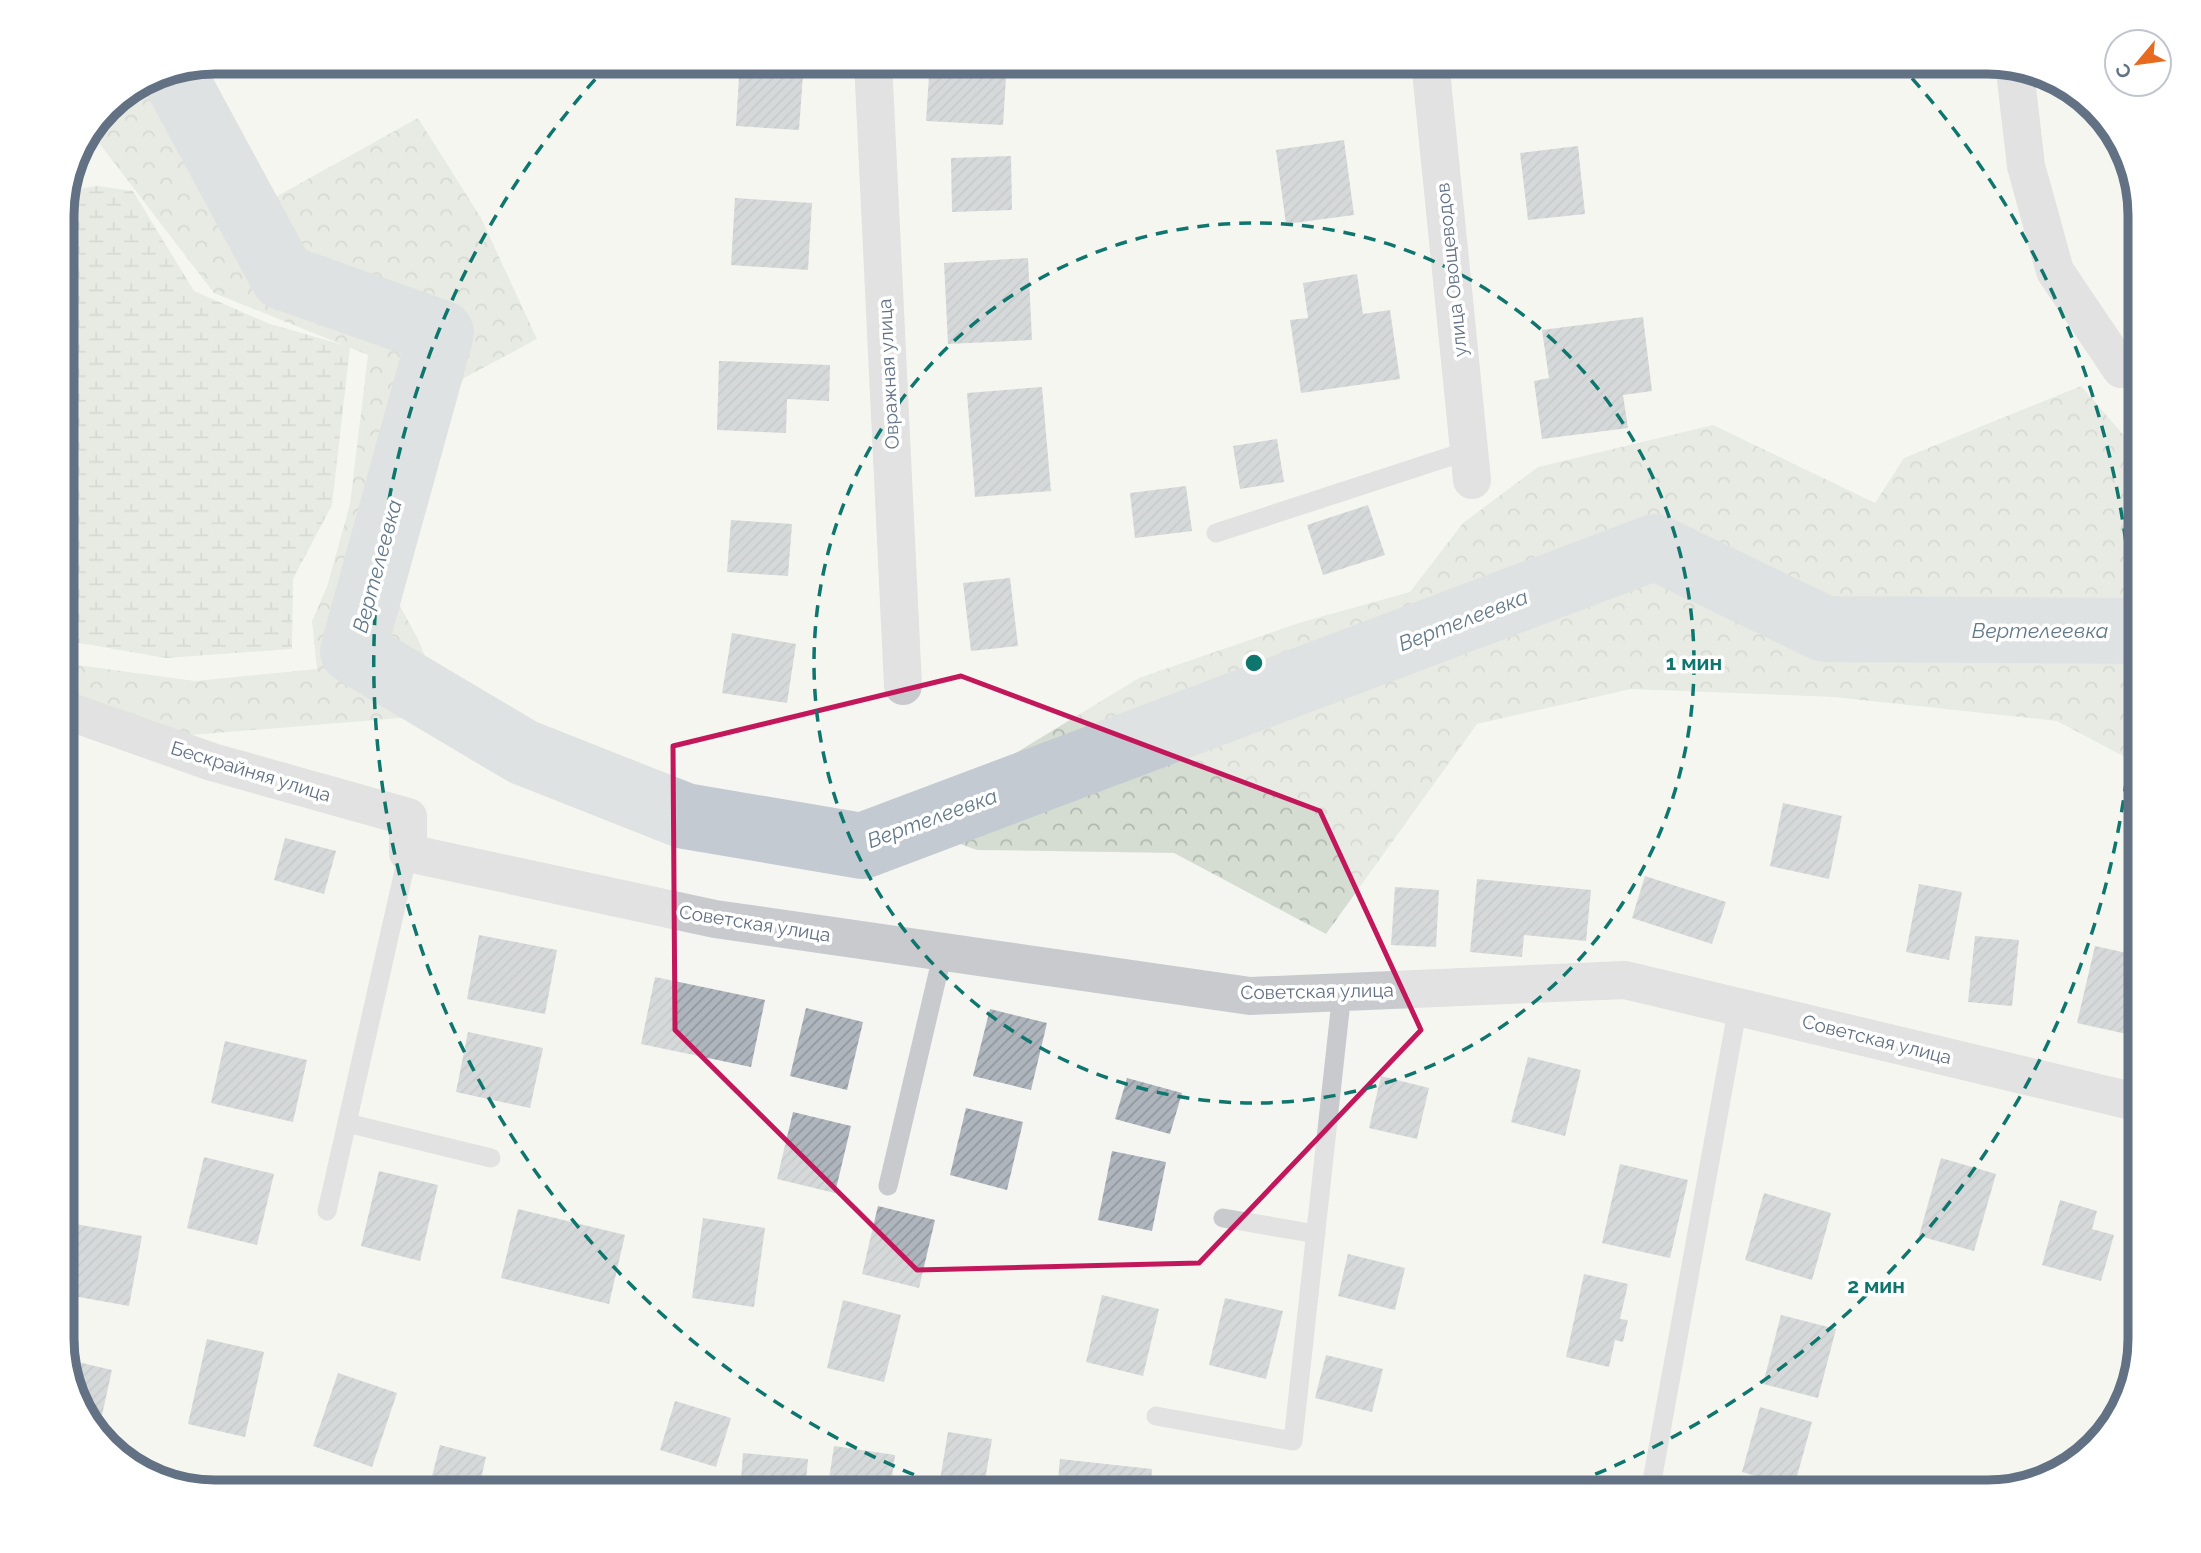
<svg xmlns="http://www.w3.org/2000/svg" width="2201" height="1553" font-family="Raleway,sans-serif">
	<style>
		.forest { fill: url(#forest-crowns) }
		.wetland { fill: url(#wetland-marsh) }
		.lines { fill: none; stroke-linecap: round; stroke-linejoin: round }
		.river { stroke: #c3cad1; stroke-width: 66 }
		.building { fill: url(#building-hatch) }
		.service { stroke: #c8cace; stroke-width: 19 }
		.minor { stroke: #c8cace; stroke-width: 38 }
		.marked { fill: none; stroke: #c2185b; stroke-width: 5; stroke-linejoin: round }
		.ring { fill: none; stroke: #0f766e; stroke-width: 3.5; stroke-dasharray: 12 9 }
		.labels { text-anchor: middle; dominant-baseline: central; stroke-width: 7; stroke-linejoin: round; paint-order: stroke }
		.street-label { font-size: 19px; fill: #637184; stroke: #fff }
		.water-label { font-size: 21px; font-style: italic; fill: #637988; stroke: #fff }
		.rim { fill: none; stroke: #637184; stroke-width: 9 }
		.centre { fill: #0f766e; stroke: #fff; stroke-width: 3.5 }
		.ring-label { font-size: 21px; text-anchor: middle; font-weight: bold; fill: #0f766e; stroke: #fff; stroke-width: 7; stroke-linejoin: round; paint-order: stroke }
	</style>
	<defs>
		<pattern id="forest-crowns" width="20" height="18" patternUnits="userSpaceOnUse" patternTransform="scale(1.75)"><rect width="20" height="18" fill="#d5ddd2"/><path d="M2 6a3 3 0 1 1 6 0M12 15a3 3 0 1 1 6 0" fill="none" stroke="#b0b8b0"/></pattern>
		<pattern id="wetland-marsh" width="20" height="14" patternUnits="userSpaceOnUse" patternTransform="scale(1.75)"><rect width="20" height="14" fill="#d5ddd2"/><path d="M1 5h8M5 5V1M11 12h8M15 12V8" fill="none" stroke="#b0b8b0"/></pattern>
		<pattern id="building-hatch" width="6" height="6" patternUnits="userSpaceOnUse" patternTransform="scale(1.75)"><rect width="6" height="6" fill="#afb5bc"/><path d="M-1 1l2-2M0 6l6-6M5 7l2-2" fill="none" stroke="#92989e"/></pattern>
	</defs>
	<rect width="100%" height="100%" fill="#f5f6f1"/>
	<g class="forest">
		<path d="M177,69L181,85L263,204L418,118L481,218L537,339L464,378L390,522V588L418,639L448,714L167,737L62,696V663L195,681L317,669L312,621L327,587L350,504L368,355L214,293L89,130L113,99L156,73Z"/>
		<path d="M2081,386L2140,454V765L2057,721L1834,697L1631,689L1477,724L1326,934L1174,853L977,850L940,837L958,788L1139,678L1302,622L1410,592L1463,523L1538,467L1713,425L1875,503L1904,458Z"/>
	</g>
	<path class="wetland" d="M97,186L133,191L194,291L270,324L350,347L332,505L293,579L292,649L166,658L62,640V204L65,191Z"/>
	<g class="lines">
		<path class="river" d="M171,70L283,277L441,333L353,651L523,752L685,816L862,846L1655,547L1825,629L2140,631"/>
	</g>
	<g class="building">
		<path d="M740,61H804L799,130L736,126Z"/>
		<path d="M930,61H1007L1003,125L926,121Z"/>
		<path d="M1344,140L1354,215L1286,224L1276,150Z"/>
		<path d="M1578,146L1585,214L1528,220L1520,153Z"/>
		<path d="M1011,156L1012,210L952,212L951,158Z"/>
		<path d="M735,198L812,203L808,270L731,265Z"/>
		<path d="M1028,258L1032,340L948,344L944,263Z"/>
		<path d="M1357,274L1363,314L1390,310L1400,379L1301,393L1290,320L1308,318L1303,283Z"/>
		<path d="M1643,317L1652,391L1623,395L1628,428L1542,439L1534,381L1549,378L1542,330Z"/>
		<path d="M719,361L830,365L829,401L787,399L786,433L717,430Z"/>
		<path d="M1042,387L1051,491L975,497L967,393Z"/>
		<path d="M1277,439L1284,482L1240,489L1233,446Z"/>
		<path d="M1186,486L1192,531L1135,538L1130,493Z"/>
		<path d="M1368,505L1385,555L1323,575L1307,525Z"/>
		<path d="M731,520L792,524L788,576L727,572Z"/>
		<path d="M1010,578L1018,646L971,651L963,583Z"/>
		<path d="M732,633L796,644L787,703L722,693Z"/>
		<path d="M1783,803L1842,816L1829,879L1770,866Z"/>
		<path d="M285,838L336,851L324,894L274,880Z"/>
		<path d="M1645,876L1726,902L1712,944L1632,918Z"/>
		<path d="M1477,879L1591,890L1586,941L1524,935L1522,957L1470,952Z"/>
		<path d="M1919,884L1962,892L1949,960L1906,952Z"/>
		<path d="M1395,887L1439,890L1436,947L1391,945Z"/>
		<path d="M479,935L557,950L545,1014L467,999Z"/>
		<path d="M1975,936L2019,940L2012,1006L1968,1002Z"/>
		<path d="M2095,946L2140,956V1037L2077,1023Z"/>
		<path d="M655,977L765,1000L751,1067L641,1044Z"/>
		<path d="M806,1008L863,1022L847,1090L790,1076Z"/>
		<path d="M990,1009L1047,1023L1031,1090L973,1076Z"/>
		<path d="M468,1032L543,1048L530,1108L456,1092Z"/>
		<path d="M225,1041L307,1060L293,1122L211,1103Z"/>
		<path d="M1528,1057L1581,1070L1565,1136L1511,1122Z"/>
		<path d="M1381,1076L1429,1088L1417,1139L1369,1128Z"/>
		<path d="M1127,1078L1182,1093L1170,1134L1115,1119Z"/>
		<path d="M966,1108L1023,1122L1007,1190L950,1175Z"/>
		<path d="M793,1112L851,1126L835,1193L777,1179Z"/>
		<path d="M1112,1151L1166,1162L1152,1231L1098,1220Z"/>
		<path d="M204,1157L274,1174L257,1245L187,1228Z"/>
		<path d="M1941,1158L1996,1174L1974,1251L1919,1236Z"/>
		<path d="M1620,1164L1688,1180L1670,1258L1602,1243Z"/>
		<path d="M379,1171L438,1185L420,1261L361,1246Z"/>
		<path d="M1764,1193L1831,1213L1812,1280L1745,1260Z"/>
		<path d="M2060,1200L2097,1211L2092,1229L2114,1235L2101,1281L2042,1265Z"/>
		<path d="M878,1206L935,1220L919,1288L862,1274Z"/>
		<path d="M518,1209L625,1235L609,1304L501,1278Z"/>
		<path d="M703,1218L765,1228L754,1307L692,1298Z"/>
		<path d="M70,1223L142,1236L129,1306L62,1294V1271Z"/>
		<path d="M1348,1254L1405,1268L1395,1310L1338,1296Z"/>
		<path d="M1584,1274L1628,1284L1620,1319L1628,1320L1623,1342L1615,1340L1609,1367L1566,1357Z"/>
		<path d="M1102,1295L1159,1309L1143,1376L1086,1362Z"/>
		<path d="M1225,1298L1283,1311L1266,1379L1209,1365Z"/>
		<path d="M843,1300L901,1315L884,1382L827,1368Z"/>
		<path d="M1781,1315L1836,1329L1818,1398L1763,1384Z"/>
		<path d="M207,1339L264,1352L245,1437L188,1424Z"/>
		<path d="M1326,1355L1383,1369L1372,1412L1315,1398Z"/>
		<path d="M65,1359L112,1370L98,1433L82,1415Z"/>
		<path d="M338,1373L397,1393L372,1467L313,1446Z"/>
		<path d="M675,1401L731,1418L716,1467L660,1450Z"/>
		<path d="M1760,1407L1812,1422L1794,1487L1742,1472Z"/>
		<path d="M948,1432L992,1439L983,1492H938Z"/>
		<path d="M440,1445L486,1457L478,1492H428Z"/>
		<path d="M834,1446L895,1455L890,1492H827Z"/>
		<path d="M743,1453L808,1459L805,1492H740Z"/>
		<path d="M1060,1459L1152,1469L1150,1492H1057Z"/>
	</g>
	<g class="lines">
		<g class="service">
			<path d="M1216,533L1470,450"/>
			<path d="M347,1123L491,1158"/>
			<path d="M888,1186L943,952"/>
			<path d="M327,1211L408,853"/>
			<path d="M1223,1218L1316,1234"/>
			<path d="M1156,1416L1293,1441L1342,992"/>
			<path d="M1650,1492L1738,1006"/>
		</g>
		<g class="minor">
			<path d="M873,61L903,686"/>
			<path d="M1430,61L1472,480"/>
			<path d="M2015,71L2026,166L2055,271L2121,369"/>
			<path d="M62,709L212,762L408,817V853L715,919L1250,996L1625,980L2140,1103"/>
		</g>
	</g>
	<path d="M0 0H2201V1553H0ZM961,676L1320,811L1421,1030L1199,1263L917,1270L675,1030L673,746Z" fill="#f5f6f1" fill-opacity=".55" fill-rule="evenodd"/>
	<path class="marked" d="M961,676L1320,811L1421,1030L1199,1263L917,1270L675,1030L673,746Z"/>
	<g class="ring">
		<circle cx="1254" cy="663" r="440"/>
		<path d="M953 1490A880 880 0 0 1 610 63M1898 63A880 880 0 0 1 1555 1490"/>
	</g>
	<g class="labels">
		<g class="street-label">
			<text transform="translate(1451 270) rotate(-96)">улица Овощеводов</text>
			<text transform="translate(888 374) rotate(-93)">Овражная улица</text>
			<text transform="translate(251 771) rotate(17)">Бескрайняя улица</text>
			<text transform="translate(755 923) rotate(9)">Советская улица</text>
			<text transform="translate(1317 991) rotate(-1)">Советская улица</text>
			<text transform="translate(1877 1039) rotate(14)">Советская улица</text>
		</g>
		<g class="water-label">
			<text transform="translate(377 566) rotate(-75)">Вертелеевка</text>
			<text transform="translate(1463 620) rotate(-21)">Вертелеевка</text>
			<text x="2040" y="630">Вертелеевка</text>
			<text transform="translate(932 818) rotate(-20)">Вертелеевка</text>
		</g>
	</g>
	<path d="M0 0H2201V1553H0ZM215 74H1987A141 141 0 0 1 2128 215V1339A141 141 0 0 1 1987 1480H215A141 141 0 0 1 74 1339V215A141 141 0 0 1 215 74Z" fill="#fff" fill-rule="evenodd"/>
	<path class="rim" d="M215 74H1987A141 141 0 0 1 2128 215V1339A141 141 0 0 1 1987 1480H215A141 141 0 0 1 74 1339V215A141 141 0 0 1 215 74Z"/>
	<circle cx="1254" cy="663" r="10" class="centre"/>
	<g class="ring-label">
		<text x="1694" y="670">1 мин</text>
		<text x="1876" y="1293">2 мин</text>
	</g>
	<g transform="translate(2138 63) rotate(241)"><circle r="33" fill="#ffffff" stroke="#c1c6ce" stroke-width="2"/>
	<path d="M0-5L12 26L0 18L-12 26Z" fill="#e86a1f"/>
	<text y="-10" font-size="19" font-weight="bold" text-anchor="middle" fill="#637184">С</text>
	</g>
</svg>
